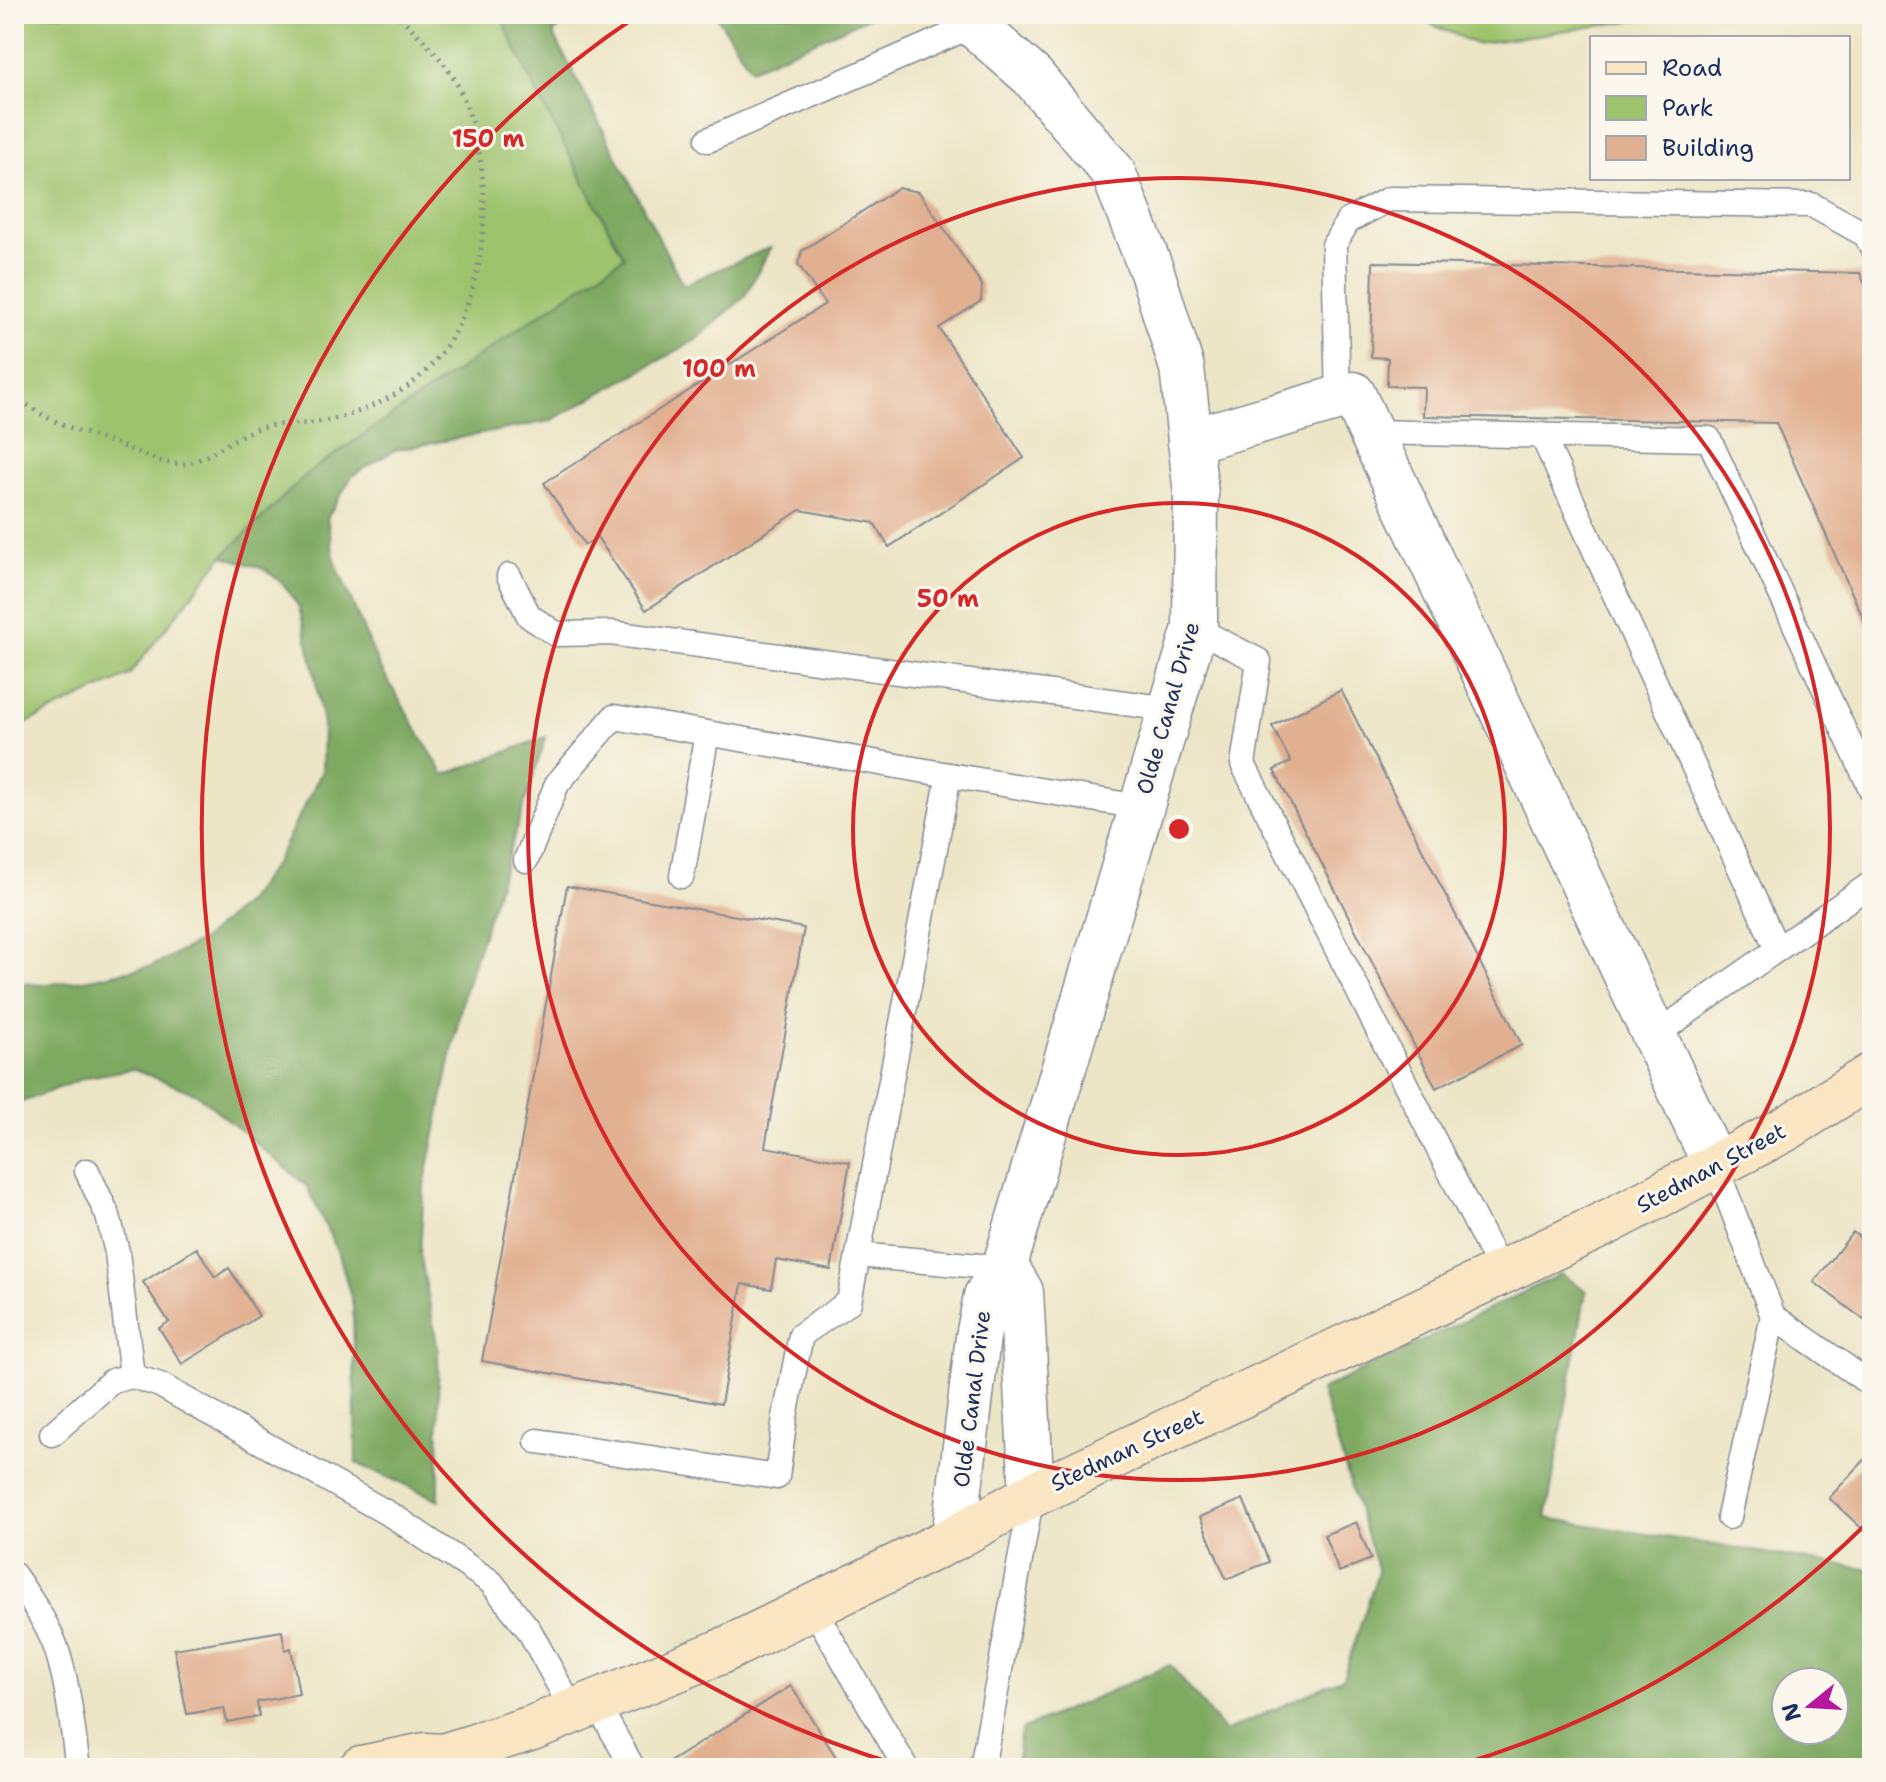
<svg xmlns="http://www.w3.org/2000/svg" width="1886" height="1782" font-family="'Shantell Sans',sans-serif">
	<style>
		.green { fill: #9ec36d; stroke: #5c7966; stroke-width: 2 }
		.forest { fill: #7ea960; stroke: #4c6c5f; stroke-width: 2; fill-rule: evenodd }
		.building { fill: #e1b091 }
		.lines { fill: none; stroke-linecap: round; stroke-linejoin: round }
		.service-casing { stroke: #848a92; stroke-width: 27 }
		.minor-casing { stroke: #848a92; stroke-width: 47 }
		.secondary-casing { stroke: #848a92; stroke-width: 47 }
		.path { stroke: #848a92; stroke-width: 5; stroke-dasharray: 2 6; stroke-linecap: butt }
		.service { stroke: #fff; stroke-width: 24 }
		.minor { stroke: #fff; stroke-width: 44 }
		.secondary { stroke: #fbe6c4; stroke-width: 44 }
		.ring { fill: none; stroke: #d62828; stroke-width: 4 }
		.labels { text-anchor: middle; dominant-baseline: central; stroke-width: 6; stroke-linejoin: round; paint-order: stroke }
		.street-label { font-size: 22px; fill: #1b2f5e; stroke: #fbf7ec }
		.centre { fill: #d62828; stroke: #fbf7ec; stroke-width: 4 }
		.ring-label { font-size: 24px; text-anchor: middle; font-weight: bold; fill: #d62828; stroke: #fbf7ec; stroke-width: 6; stroke-linejoin: round; paint-order: stroke }
	</style>
	<rect width="100%" height="100%" fill="#fbf7ec"/>
	<filter id="ink" filterUnits="userSpaceOnUse"><feTurbulence type="fractalNoise" baseFrequency=".0125" numOctaves="2"/><feDisplacementMap in="SourceGraphic" scale="16" xChannelSelector="R" yChannelSelector="G"/><feConvolveMatrix kernelMatrix="1 2 1 2 8 2 1 2 1" color-interpolation-filters="sRGB"/></filter>
	<filter id="wash" filterUnits="userSpaceOnUse"><feTurbulence type="fractalNoise" baseFrequency=".006" numOctaves="4" result="noise"/><feDisplacementMap in="SourceGraphic" scale="32" xChannelSelector="R" yChannelSelector="G"/><feGaussianBlur stdDeviation="1.8" result="paint"/><feColorMatrix in="noise" values="0 0 0 0 0 0 0 0 0 0 0 0 0 0 0 0 0 1.4 0 .05"/><feComposite in="paint" operator="in"/></filter>
	<g filter="url(#wash)">
		<rect width="100%" height="100%" fill="#ece5c6"/>
		<g class="green">
			<path d="M14,14H500L539,97L624,257L308,473L223,556L129,675L14,729Z"/>
			<path d="M1408,14H1675L1476,44Z"/>
		</g>
		<g class="forest">
			<path d="M500,14H578L553,33L683,285L771,247L745,296L696,340L550,421L395,450L352,476L327,518L335,562L378,664L444,775L546,737L464,993L424,1187L420,1253L438,1350L439,1500L356,1463L353,1305L340,1257L307,1186L197,1094L133,1069L87,1077L14,1105V982L39,985L84,980L152,966L201,941L245,903L276,862L322,771L323,725L313,663L299,607L283,584L265,569L223,556L308,473L624,257L539,97Z"/>
			<path d="M715,14H865L870,17L751,69Z"/>
			<path d="M1561,1274L1586,1291L1546,1518L1872,1570V1768H1016L1021,1730L1170,1665L1225,1732L1343,1678L1378,1572L1321,1390ZM1786,1682H1834V1730H1786Z"/>
		</g>
		<g id="blocks">
			<g class="building">
				<path d="M898,188L919,192L982,285L981,301L939,328L1024,458L889,547L874,523L800,510L646,610L597,537L585,545L544,483L825,304L798,264L802,251Z"/>
				<path d="M1373,262L1860,273L1872,300V638L1776,423L1423,416L1424,387L1387,386L1388,358L1371,357Z"/>
				<path d="M1341,690L1522,1045L1436,1088L1274,770L1291,762L1272,726Z"/>
				<path d="M567,886L804,928L765,1147L850,1162L831,1270L776,1260L771,1289L742,1284L721,1404L482,1361Z"/>
				<path d="M1853,1232L1872,1247V1326L1814,1282Z"/>
				<path d="M197,1248L215,1277L229,1268L259,1316L182,1364L159,1328L169,1322L143,1282Z"/>
				<path d="M1872,1452V1538L1829,1498Z"/>
				<path d="M1243,1499L1269,1562L1226,1579L1200,1517Z"/>
				<path d="M1356,1522L1371,1559L1339,1572L1324,1535Z"/>
				<path d="M282,1631L285,1650L291,1648L299,1694L257,1702L259,1716L227,1722L224,1708L187,1714L174,1649Z"/>
				<path d="M791,1686L843,1768H660Z"/>
			</g>
		</g>
	</g>
	<g filter="url(#ink)">
		<use href="#blocks" fill-opacity="0" stroke="#848a92" stroke-width="2"/>
		<g class="lines">
			<g class="service-casing">
				<g id="service">
					<path d="M708,140L974,25"/>
					<path d="M1338,398L1334,245L1348,221L1389,199L1812,205L1866,235L1872,247"/>
					<path d="M1370,432L1709,439L1872,791"/>
					<path d="M1542,435L1777,949"/>
					<path d="M509,576L529,616L556,634L611,633L1169,709"/>
					<path d="M1195,628L1259,661L1243,764L1501,1272"/>
					<path d="M949,775L1140,807"/>
					<path d="M526,860L557,784L614,717L949,775L849,1302L801,1335L785,1417L777,1477L537,1441"/>
					<path d="M682,876L707,733"/>
					<path d="M1655,1035L1872,883"/>
					<path d="M1716,1167L1773,1316L1872,1385"/>
					<path d="M87,1171L108,1216L117,1252L132,1376"/>
					<path d="M858,1255L980,1266L1005,1265"/>
					<path d="M52,1434L112,1381L132,1376L160,1385L396,1518L491,1582L529,1630L573,1711"/>
					<path d="M1729,1517L1773,1316"/>
					<path d="M14,1575C29,1597 45,1620 55,1645C69,1684 72,1727 78,1768"/>
					<path d="M812,1606L906,1768"/>
					<path d="M596,1702L633,1768"/>
					<path d="M982,1768L1032,1495"/>
				</g>
			</g>
			<g class="minor-casing">
				<g id="minor">
					<path d="M1190,441L1353,394L1716,1167"/>
					<path d="M1005,1265L1021,1292L1032,1495"/>
					<path d="M954,1538L978,1337L986,1296L1005,1265L1195,628L1196,494L1182,368L1152,272L1113,172L1032,76L961,14"/>
				</g>
			</g>
			<g class="secondary-casing">
				<path id="secondary" d="M361,1768L425,1755L443,1756L532,1728L596,1702L720,1652L954,1538L1032,1495L1612,1220L1784,1130L1872,1075"/>
			</g>
			<path class="path" d="M14,396C28,405 41,415 55,421C79,432 105,440 129,449C145,455 163,465 181,464C204,464 236,433 263,427C280,423 299,425 317,422C349,418 385,403 411,384C493,321 501,176 459,88C444,58 420,37 397,14"/>
			<use href="#service" class="service"/>
			<use href="#minor" class="minor"/>
			<use href="#secondary" class="secondary"/>
		</g>
	</g>
	<g class="ring">
		<circle cx="1179" cy="829" r="326"/>
		<circle cx="1179" cy="829" r="651"/>
		<path d="M1870 1520A977 977 0 0 1 1456 1766M902 1766A977 977 0 0 1 640 14"/>
	</g>
	<g class="labels">
		<g class="street-label">
			<text transform="translate(1168 708) rotate(-74)">Olde Canal Drive</text>
			<text transform="translate(1711 1168) rotate(-28)">Stedman Street</text>
			<text transform="translate(972 1399) rotate(-83)">Olde Canal Drive</text>
			<text transform="translate(1127 1450) rotate(-25)">Stedman Street</text>
		</g>
	</g>
	<circle cx="1179" cy="829" r="12" class="centre"/>
	<g class="ring-label">
		<text x="488" y="147">150 m</text>
		<text x="719" y="377">100 m</text>
		<text x="948" y="607">50 m</text>
	</g>
	<rect width="1886" height="1782" fill="none" stroke="#fbf7ec" stroke-width="48"/>
	<rect x="1590" y="36" width="260" height="144" fill="#fbf7ec" stroke="#a1a7b3" stroke-width="2"/>
	<rect x="1606" y="62" width="40" height="12" fill="#fbe6c4" stroke="#a1a7b3" stroke-width="2"/>
	<text x="1662" y="76" font-size="24" fill="#1b2f5e">Road</text>
	<rect x="1606" y="96" width="40" height="24" fill="#9ec36d" stroke="#a1a7b3" stroke-width="2"/>
	<text x="1662" y="116" font-size="24" fill="#1b2f5e">Park</text>
	<rect x="1606" y="136" width="40" height="24" fill="#e1b091" stroke="#a1a7b3" stroke-width="2"/>
	<text x="1662" y="156" font-size="24" fill="#1b2f5e">Building</text>
	<g transform="translate(1810 1706) rotate(252)"><circle r="38" fill="#fbf7ec" stroke="#a1a7b3" stroke-width="2"/>
	<path d="M0-6L14 30L0 20L-14 30Z" fill="#b5179e"/>
	<text y="-12" font-size="22" font-weight="bold" text-anchor="middle" fill="#1b2f5e">N</text>
	</g>
</svg>
